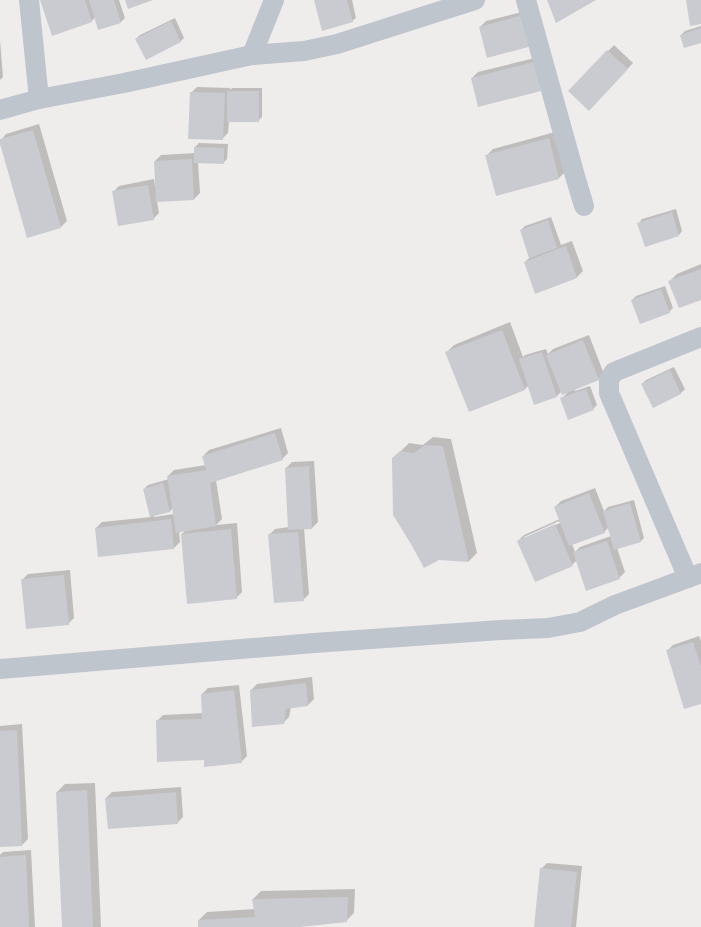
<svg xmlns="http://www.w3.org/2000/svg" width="701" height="927" font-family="'Varela Round',sans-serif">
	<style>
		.shadow { fill: #0003; fill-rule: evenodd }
		.building { fill: #cacbd0 }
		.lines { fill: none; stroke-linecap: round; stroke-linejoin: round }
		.minor { stroke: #bfc5cd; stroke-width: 20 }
	</style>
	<rect width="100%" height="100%" fill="#efecec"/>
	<g class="shadow">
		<path d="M41,0H119L125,18L121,22L99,29L95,17L92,21L53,34Z"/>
		<path d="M316,0H352L356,18L352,21Z"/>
		<path d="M530,10L538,39L480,27L486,21Z"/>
		<path d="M175,18L184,38L181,41L136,39L140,35Z"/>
		<path d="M701,26V42L681,35L685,31Z"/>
		<path d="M0,40L3,77L0,80Z"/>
		<path d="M614,45L633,63L589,109L570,91Z"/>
		<path d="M539,57L546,84L472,78L478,72Z"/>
		<path d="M197,87L230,88V90L232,88H262V117L258,121H229L228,133L222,139L191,93Z"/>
		<path d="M39,124L67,221L61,227L0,141L6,134Z"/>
		<path d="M555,132L565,172L559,178L497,195L487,155L493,149Z"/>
		<path d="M199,143L228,144L227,159L223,163L198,162L200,193L194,199L157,201L159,213L153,219L113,192L119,186L154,179L155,186H156L155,161L161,155L195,153V147Z"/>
		<path d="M676,209L682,231L679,235L639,223L642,219Z"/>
		<path d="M551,217L561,245L572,241L583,271L577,277L525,262L530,257L521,230L525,226Z"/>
		<path d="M701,264V299L669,282L677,274Z"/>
		<path d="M665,286L673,308L669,312L632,300L636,296Z"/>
		<path d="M510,322L523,357L525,355L546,349L548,354L553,349L589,335L604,374L598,380L574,389L575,391L590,386L597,405L593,409L561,399L568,392H561L556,397L529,385L525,389L470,411L446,353L454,345Z"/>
		<path d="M674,367L685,389L681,393L653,406L642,384L646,380Z"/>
		<path d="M281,428L288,453L282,459L216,480L222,519L216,525L237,523L242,592L236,598L182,534L186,530L179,531L180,542L174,548L96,528L102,522L151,517L144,489L148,485L169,479L168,476L174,470L206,465L203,456L209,450ZM173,508L174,514L154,517L153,515L170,511Z"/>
		<path d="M433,437L451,439L477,553L469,561L438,559L393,459L409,443L423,445Z"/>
		<path d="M314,461L318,522L312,528H304L309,594L303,600L269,535L275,529L289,527L286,468L292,462Z"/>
		<path d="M595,488L604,511L608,507L634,500L644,538L640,542L617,548L625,572L619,578L577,560L572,565L518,541L524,535L560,519L555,507L561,501ZM559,521L560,523L524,539V537ZM609,527L611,536L580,547L575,552L572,544L604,532Z"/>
		<path d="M70,570L74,618L68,624L22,580L28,574Z"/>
		<path d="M699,636L701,641V703L667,651L673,645Z"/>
		<path d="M312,677L314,699L308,705L291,707L289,717L283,723L251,690L257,684Z"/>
		<path d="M239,685L247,756L241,762L157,721L163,715L203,713L202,694L208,688Z"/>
		<path d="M22,724L28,839L22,845L0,846V726Z"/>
		<path d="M95,783L101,927H63L57,792L65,784Z"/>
		<path d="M181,787L183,817L177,823L106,798L112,792Z"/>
		<path d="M31,850L35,927H1L0,855L3,852Z"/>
		<path d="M547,863L582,866L576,927H535L541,869Z"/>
		<path d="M355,889L354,913L346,921L291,927H199V920L207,912L255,909L253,899L261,891Z"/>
	</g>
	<g class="building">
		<path d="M40,0H85L92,22L52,36Z"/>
		<path d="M89,0H114L121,23L98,30Z"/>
		<path d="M125,0H153L128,9Z"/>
		<path d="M314,0H347L353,22L322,31Z"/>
		<path d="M547,0H596L556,23Z"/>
		<path d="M686,0H701V24L690,26Z"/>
		<path d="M524,15L532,46L487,58L479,27Z"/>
		<path d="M171,21L181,42L146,60L135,39Z"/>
		<path d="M701,28V43L684,48L680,35Z"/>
		<path d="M607,50L628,69L589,111L568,91Z"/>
		<path d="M534,62L541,91L478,107L471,78Z"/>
		<rect x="227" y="91" width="32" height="31"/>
		<path d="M190,92L225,93L223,140L188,139Z"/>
		<path d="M33,130L61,228L27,238L0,144V139Z"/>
		<path d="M549,138L559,179L496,196L485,155Z"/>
		<path d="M194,147L224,148V164L194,163Z"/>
		<path d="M192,159L194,200L156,202L154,161Z"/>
		<path d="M148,185L154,220L118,226L112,191Z"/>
		<path d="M672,212L679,236L645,247L637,223Z"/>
		<path d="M548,220L557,248L529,258L520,230Z"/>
		<path d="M566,246L577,278L535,294L524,262Z"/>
		<path d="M701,269V300L679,308L668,281Z"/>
		<path d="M661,289L670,313L640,324L631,300Z"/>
		<path d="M502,330L525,390L469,412L445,352Z"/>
		<path d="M583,340L599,380L562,395L546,355Z"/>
		<path d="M542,352L557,397L534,405L519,359Z"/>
		<path d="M670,370L681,394L653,408L641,384Z"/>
		<path d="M586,389L594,410L568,420L560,398Z"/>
		<path d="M275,433L283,460L210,483L216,526L176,533L167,476L206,470L202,456Z"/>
		<path d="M425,445L443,446L469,562L439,560L424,568L411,544L393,515L392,458L400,451L414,453Z"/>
		<path d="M309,466L312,529L288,530L285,468Z"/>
		<path d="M163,483L170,512L150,517L143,489Z"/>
		<path d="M589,493L605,533L569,546L554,507Z"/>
		<path d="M630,503L641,542L614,550L603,511Z"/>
		<path d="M171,519L174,549L98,557L95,528Z"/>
		<path d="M555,524L573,566L535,582L517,541Z"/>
		<path d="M231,529L237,599L187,604L181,534Z"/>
		<path d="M298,532L304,601L274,603L268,534Z"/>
		<path d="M607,541L620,579L586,591L573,552Z"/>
		<path d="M64,575L69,625L26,629L21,579Z"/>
		<path d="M693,642L701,666V704L684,709L666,650Z"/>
		<path d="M306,683L308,706L286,709L284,724L252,727L250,690Z"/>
		<path d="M234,690L242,763L204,767V760L157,762L156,720L202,719L201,694Z"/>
		<path d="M17,730L22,846L0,847V731Z"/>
		<path d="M87,790L93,927H62L56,792Z"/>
		<path d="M176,792L178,824L108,829L105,798Z"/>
		<path d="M26,855L29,927H0V857Z"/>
		<path d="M540,868L577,872L571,927H534Z"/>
		<path d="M348,897L347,922L300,927H198V920L255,917L252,899Z"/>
	</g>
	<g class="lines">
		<g class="minor">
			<path d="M29,0L39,99"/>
			<path d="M526,0L575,176L584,206"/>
			<path d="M252,55L274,0"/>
			<path d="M0,110L39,99L124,83L252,55L304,51L337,44L475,0"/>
			<path d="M688,578L609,393V380L614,372L701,337"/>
			<path d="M0,669L314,643L501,630L548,628L580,622L615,605L701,573"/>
		</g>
	</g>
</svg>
